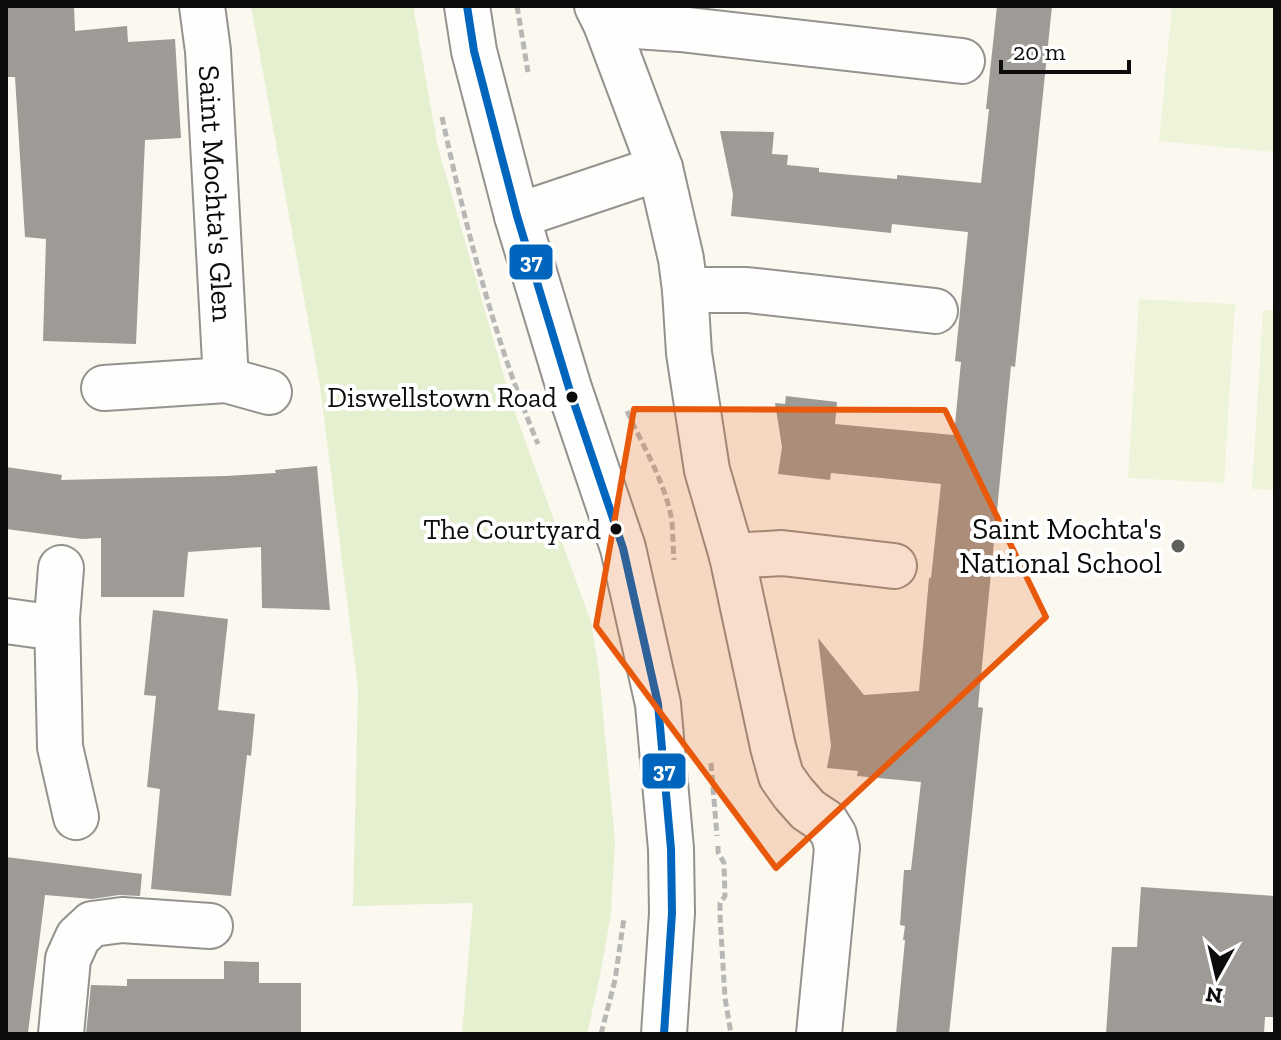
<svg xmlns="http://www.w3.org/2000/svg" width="1281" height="1040" font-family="'Zilla Slab',serif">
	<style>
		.green { fill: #e5f0d0 }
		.pitch { fill: #eef4d9 }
		.building { fill: #9e9a96 }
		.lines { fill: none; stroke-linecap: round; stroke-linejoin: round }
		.minor-casing { stroke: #94928f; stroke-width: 48 }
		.path { stroke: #b7b7b5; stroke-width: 5; stroke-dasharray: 8 4; stroke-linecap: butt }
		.minor { stroke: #fefefd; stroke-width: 44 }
		.bus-1-casing { stroke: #fff; stroke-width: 14 }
		.bus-1 { stroke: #0065bd; stroke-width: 8 }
		.marked { fill: #e8590c; fill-opacity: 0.2; stroke: #e8590c; stroke-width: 6; stroke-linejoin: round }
		.bus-dot { fill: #0c0c0c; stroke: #fff; stroke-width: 3 }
		.poi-dot { fill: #605f5c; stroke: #fff; stroke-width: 3 }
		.labels { text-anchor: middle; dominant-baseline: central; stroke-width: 8; stroke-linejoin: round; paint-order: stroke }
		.bus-label { font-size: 28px; fill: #0c0c0c; stroke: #fff; text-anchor: end }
		.street-label { font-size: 30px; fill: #0c0c0c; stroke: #fff }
		.poi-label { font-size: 30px; fill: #0c0c0c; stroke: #fff; text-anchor: end }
		.line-badge { stroke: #fff; stroke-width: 3 }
		.badge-label { font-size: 22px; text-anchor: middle; font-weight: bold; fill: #fff }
	</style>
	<rect width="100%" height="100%" fill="#fbf8f0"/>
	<path class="green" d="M251,6H413L438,148L512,404L591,622L599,672L615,841L611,913L600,976L587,1034H462L473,903L353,906L358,689L320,386Z"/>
	<g class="pitch">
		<path d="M1172,6H1275V152L1159,141Z"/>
		<path d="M1139,299L1235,304L1224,483L1128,478Z"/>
		<path d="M1263,310H1275V490L1252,489Z"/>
	</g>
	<g class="building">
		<path d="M6,6H74L75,31L127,26L128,42L175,39L181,138L145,140L136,344L43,341L46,239L25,237L15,77H6Z"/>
		<path d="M997,6H1052L1015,367L1011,366L978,707L983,708L949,1034H896L905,940H903L905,926L900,925L904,870H911L921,782L857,776L858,771L827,768L831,746L818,638L864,695L919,691L929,578H931L941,484L831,473L830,480L778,474L782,447L775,403L785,404L786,396L837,402L835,424L954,435L961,362L955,361L968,232L892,224L891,233L731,216L733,194L720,131L774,132L772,154L788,155L787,165L819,168V172L897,179V175L981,183L989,109H986Z"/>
		<path d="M317,466L330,610L262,608L261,547L188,552L184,597H101V538L82,539L6,529V467L62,475L61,480L225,476L276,473L275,470Z"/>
		<path d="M153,610L228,619L218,710L255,714L251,756L247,755L231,896L151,889L160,789L147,787L156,696L144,695Z"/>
		<path d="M6,857L142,874L140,896L119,895L92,899L45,895L28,1033L6,1032Z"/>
		<path d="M1141,887L1275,896V1017H1265L1264,1034H1106L1112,947H1137Z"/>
		<path d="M224,961L259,962V983H301V1034H86L91,985L127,986V979H224Z"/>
	</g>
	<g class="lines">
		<g class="minor-casing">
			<g id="minor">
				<path id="s1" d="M202,6L208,51L226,380"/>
				<path d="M467,6L474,51L517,216L569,388L623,548L658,704L671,849L672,913L664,1034"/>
				<path d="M597,6L606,24L660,168L681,259L685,290L689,353L707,470L732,556L773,747L781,776L793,793L808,810L826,822L834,835L837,848L819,1034"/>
				<path d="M606,24L680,29L962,61"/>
				<path d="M517,216L660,168"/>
				<path d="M685,290H747L935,311"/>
				<path d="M104,388L226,380L269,392"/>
				<path d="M732,556L782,553L894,566"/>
				<path d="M61,568L57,618L60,747L76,817"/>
				<path d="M6,621L57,628"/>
				<path d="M61,1034L68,959L78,937L92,924L122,920L210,926"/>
			</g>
		</g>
		<g class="path">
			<path d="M517,6L528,72"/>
			<path d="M442,117C466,228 494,339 538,444"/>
			<path d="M627,411C643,447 666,483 672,522C673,535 673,548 674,560"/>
			<path d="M711,763L717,836"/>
			<path d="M718,846V852L724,863L725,896L720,903V916L725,998L731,1034"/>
			<path d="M601,1034L615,980L624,918"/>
		</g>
		<use href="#minor" class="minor"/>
		<g class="bus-1-casing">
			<path id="bus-1" d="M467,6L474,51L517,216L569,388L623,548L658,704L671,849L672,913L664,1034"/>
		</g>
		<use href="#bus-1" class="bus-1"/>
	</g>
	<path class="marked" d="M634,409L945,410L1046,617L776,868L596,626Z"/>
	<g class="bus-dot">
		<circle cx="572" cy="397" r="7"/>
		<circle cx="616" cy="529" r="7"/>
	</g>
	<circle class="poi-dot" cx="1178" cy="546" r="8"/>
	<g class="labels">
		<g class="bus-label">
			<text x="557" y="397">Diswellstown Road</text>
			<text x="601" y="529">The Courtyard</text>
		</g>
		<g class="street-label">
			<text stroke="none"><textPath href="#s1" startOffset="188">Saint Mochta's Glen</textPath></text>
		</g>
		<g class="poi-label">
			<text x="1162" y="529">Saint Mochta's<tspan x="1162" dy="34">National School</tspan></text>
		</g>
	</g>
	<g class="line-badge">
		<rect x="508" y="243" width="46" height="38" rx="8" fill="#0065bd"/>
		<rect x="641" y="752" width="46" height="38" rx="8" fill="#0065bd"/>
	</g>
	<g class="badge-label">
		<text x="531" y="269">37</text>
		<text x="664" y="778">37</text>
	</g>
	<rect width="1281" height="1040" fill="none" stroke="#0c0c0c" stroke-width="16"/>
	<g transform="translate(1217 976) rotate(188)" stroke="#ffffff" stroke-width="6" paint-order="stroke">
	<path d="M0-6L14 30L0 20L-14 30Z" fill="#0c0c0c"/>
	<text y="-12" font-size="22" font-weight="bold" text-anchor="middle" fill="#0c0c0c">N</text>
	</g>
	<path d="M1001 60v12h128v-12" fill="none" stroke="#0c0c0c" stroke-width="4"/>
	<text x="1013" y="60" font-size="24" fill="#0c0c0c" stroke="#ffffff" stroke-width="6" paint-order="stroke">20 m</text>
</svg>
